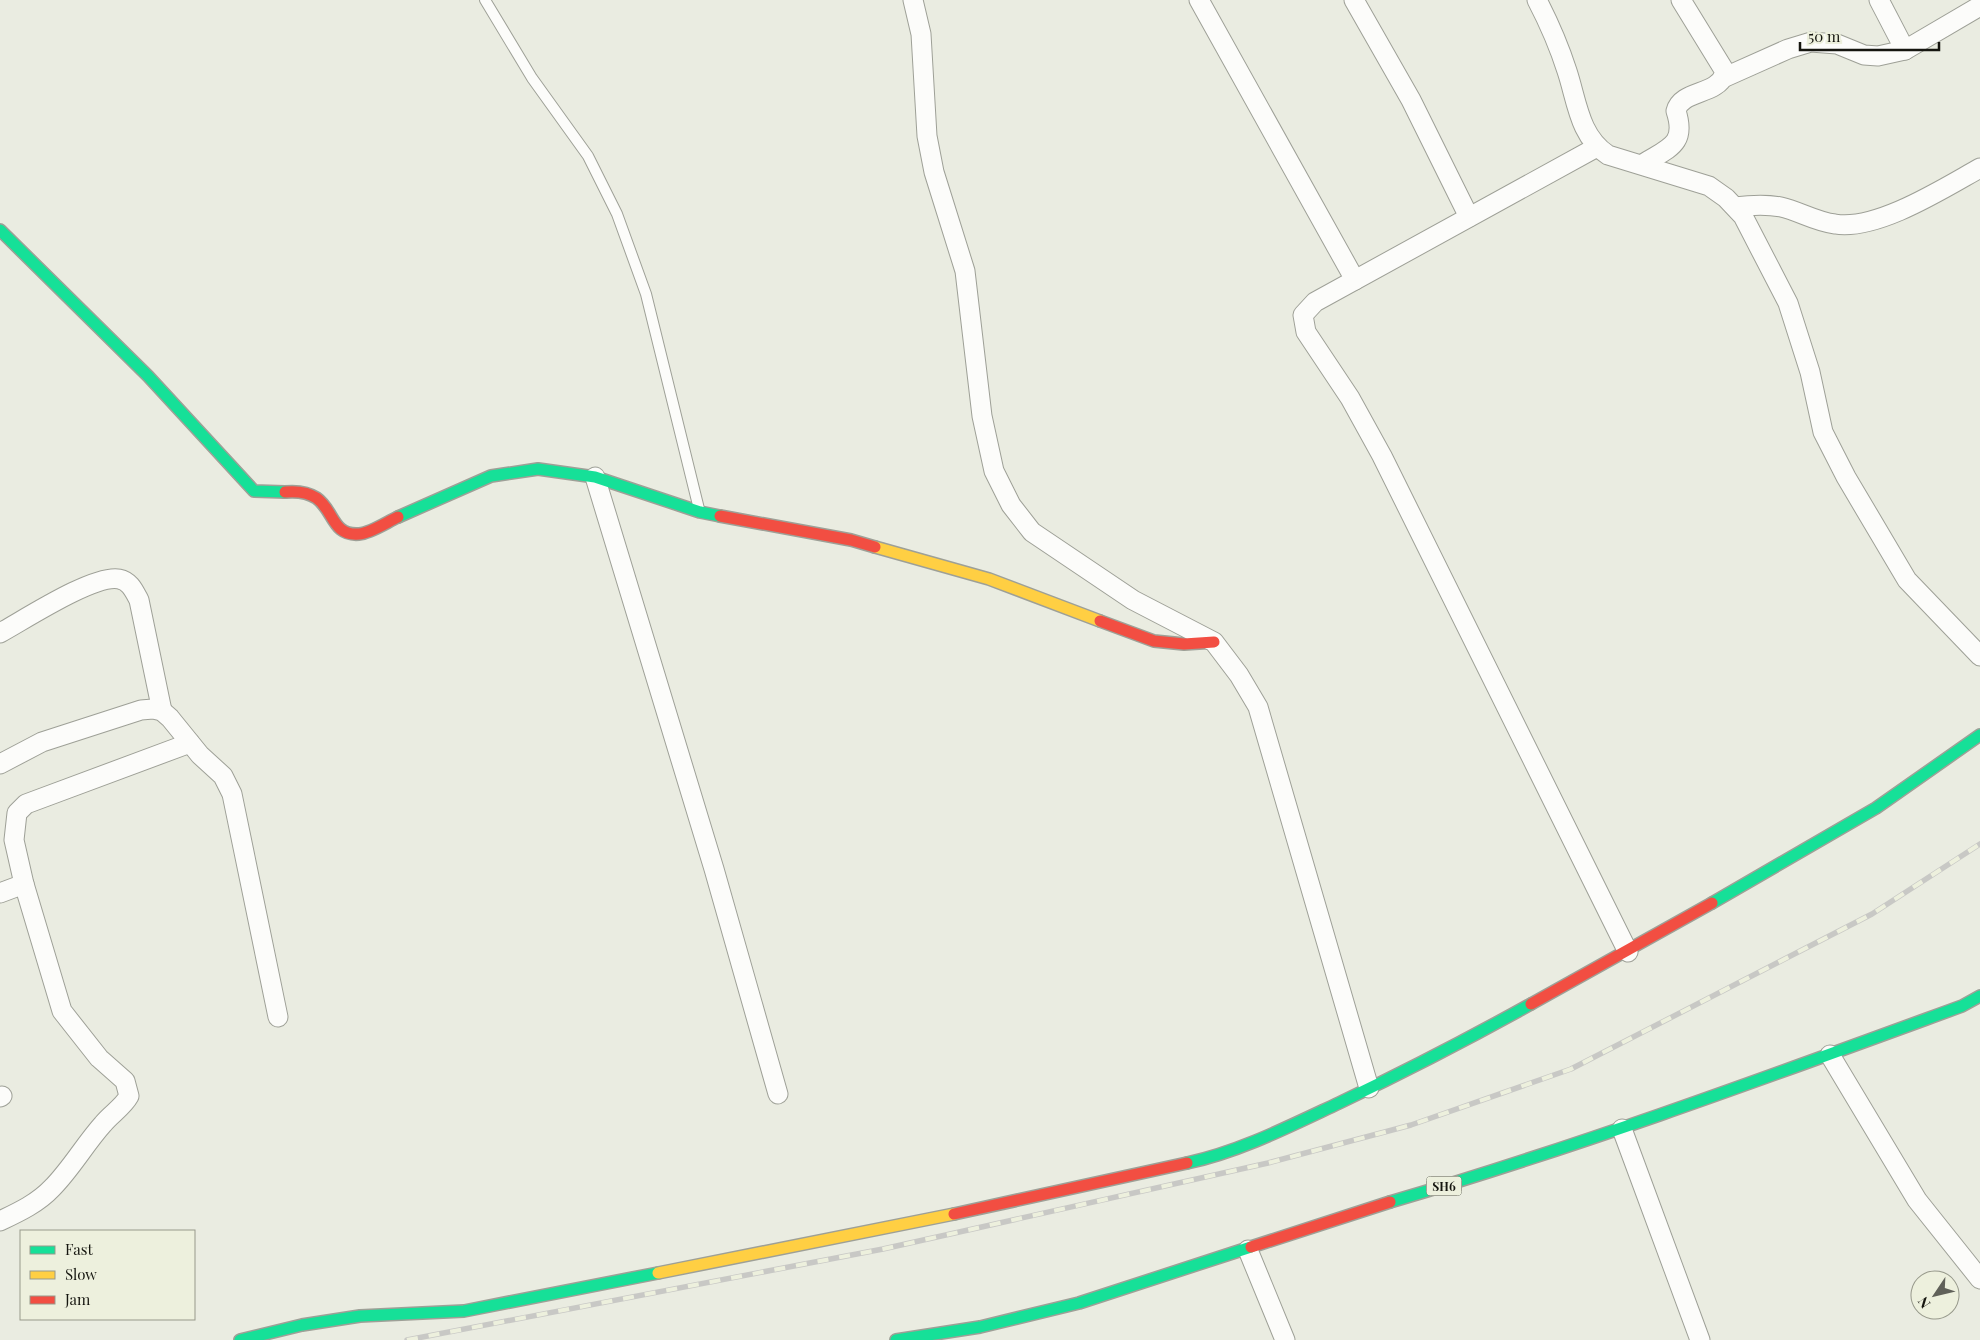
<svg xmlns="http://www.w3.org/2000/svg" width="1980" height="1340" font-family="'Playfair Display',serif">
	<style>
		.lines { fill: none; stroke-linecap: round; stroke-linejoin: round }
		.lane-casing { stroke: #9ea097; stroke-width: 12 }
		.street-casing { stroke: #9ea097; stroke-width: 21 }
		.fast-casing { stroke: #9ea097; stroke-width: 14 }
		.slow-casing { stroke: #9ea097; stroke-width: 14 }
		.jam-casing { stroke: #9ea097; stroke-width: 14 }
		.lane { stroke: #fcfcfa; stroke-width: 10 }
		.street { stroke: #fcfcfa; stroke-width: 19 }
		.fast { stroke: #16e098; stroke-width: 11 }
		.slow { stroke: #ffcf43; stroke-width: 11 }
		.jam { stroke: #f24e42; stroke-width: 11 }
		.rail-casing { stroke: #c8c8c5; stroke-width: 5.5 }
		.rail { stroke: #edf0dd; stroke-width: 4; stroke-dasharray: 11; stroke-linecap: butt }
		.labels { text-anchor: middle; dominant-baseline: central; stroke-width: 4.5; stroke-linejoin: round; paint-order: stroke }
		.shield { fill: #edf0dd; stroke: #56574e; stroke-width: 1 }
		.shield-label { font-size: 12px; font-weight: bold; fill: #161610 }
	</style>
	<rect width="100%" height="100%" fill="#eaece1"/>
	<g class="lines">
		<g class="lane-casing">
			<path id="lane" d="M485,0L532,78L588,156L617,214L646,294L699,509"/>
		</g>
		<g class="street-casing">
			<g id="street">
				<path d="M913,0L921,34L927,136L934,172L965,271L982,416L994,471L1011,505L1032,532L1133,600L1214,642L1239,675L1258,707L1369,1088"/>
				<path d="M1199,0L1355,280"/>
				<path d="M1354,0L1411,100L1469,217"/>
				<path d="M1537,0C1549,23 1559,46 1567,71C1577,101 1579,136 1608,155L1709,186L1726,198L1743,216L1788,303L1810,372L1823,432L1846,477L1907,580L1980,656"/>
				<path d="M1879,0L1905,50"/>
				<path d="M1723,78L1788,49L1811,42L1837,44L1864,55L1878,56L1905,50L1980,6"/>
				<path d="M1597,147L1315,302L1303,315L1306,332L1350,398L1382,456L1628,952"/>
				<path d="M1643,164C1668,148 1687,145 1676,111C1681,90 1717,95 1724,75V70L1681,0"/>
				<path d="M1735,207C1750,205 1766,204 1781,207C1799,211 1816,222 1835,224C1877,231 1944,188 1980,168"/>
				<path d="M595,477L714,869L778,1094"/>
				<path d="M0,633C24,620 94,574 119,579C130,581 134,591 139,600L162,711"/>
				<path d="M0,764L42,742L141,710L153,709L162,711L170,718L200,755L223,776L232,794L278,1017"/>
				<path d="M0,893L24,884"/>
				<path d="M1830,1055L1917,1200L1980,1279"/>
				<path d="M0,1097L2,1096"/>
				<path d="M1622,1129L1700,1340"/>
				<path d="M0,1221C19,1212 38,1203 52,1188C71,1169 85,1144 103,1124C111,1114 123,1107 129,1096L125,1081L99,1058L62,1011L24,884L14,840L17,813L26,804L190,743"/>
				<path d="M1248,1250L1285,1340"/>
			</g>
		</g>
		<g class="fast-casing">
			<g id="fast">
				<path d="M0,230L148,376L254,491L285,492"/>
				<path d="M398,517L491,476L538,469L595,477L700,512L720,516"/>
				<path d="M1712,903L1876,808L1980,735"/>
				<path d="M1187,1163C1239,1152 1290,1126 1339,1103C1404,1072 1468,1039 1531,1004"/>
				<path d="M1390,1202C1584,1145 1773,1075 1962,1006L1980,996"/>
				<path d="M240,1340L302,1325L360,1316L464,1311L658,1273"/>
				<path d="M896,1340L980,1327L1079,1303L1251,1247"/>
			</g>
		</g>
		<g class="slow-casing">
			<g id="slow">
				<path d="M875,547L989,579L1100,621"/>
				<path d="M658,1273L954,1214"/>
			</g>
		</g>
		<g class="jam-casing">
			<g id="jam">
				<path d="M285,492C340,487 322,537 359,534C371,533 387,522 398,517"/>
				<path d="M720,516L851,540L875,547"/>
				<path d="M1100,621L1154,641L1184,644L1214,642"/>
				<path d="M1531,1004L1712,903"/>
				<path d="M954,1214L1187,1163"/>
				<path d="M1251,1247L1390,1202"/>
			</g>
		</g>
		<use href="#lane" class="lane"/>
		<use href="#street" class="street"/>
		<use href="#fast" class="fast"/>
		<use href="#slow" class="slow"/>
		<use href="#jam" class="jam"/>
		<g class="rail-casing">
			<path id="rail" d="M407,1340L883,1249L1268,1163L1411,1125L1571,1069L1872,914L1980,844"/>
		</g>
		<use href="#rail" class="rail"/>
	</g>
	<g class="labels">
		<rect class="shield" x="1426.5" y="1176.5" width="35" height="19" rx="4"/>
		<g class="shield-label">
			<text x="1444" y="1186">SH6</text>
		</g>
	</g>
	<rect x="20" y="1230" width="175" height="90" fill="#edf0dd" stroke="#97998b"/>
	<rect x="30" y="1246" width="25" height="8" fill="#16e098" stroke="#97998b"/>
	<text x="65" y="1255" font-size="15" fill="#161610">Fast</text>
	<rect x="30" y="1271" width="25" height="8" fill="#ffcf43" stroke="#97998b"/>
	<text x="65" y="1280" font-size="15" fill="#161610">Slow</text>
	<rect x="30" y="1296" width="25" height="8" fill="#f24e42" stroke="#97998b"/>
	<text x="65" y="1305" font-size="15" fill="#161610">Jam</text>
	<g transform="translate(1935 1295) rotate(235)"><circle r="24" fill="#edf0dd" stroke="#97998b"/>
	<path d="M0-4L9 19L0 12L-9 19Z" fill="#606159"/>
	<text y="-8" font-size="14" font-weight="bold" text-anchor="middle" fill="#161610">N</text>
	</g>
	<path d="M1800 42v8h139v-8" fill="none" stroke="#161610" stroke-width="2.5"/>
	<text x="1808" y="42" font-size="15" fill="#161610" stroke="#edf0dd" stroke-width="4" paint-order="stroke">50 m</text>
</svg>
